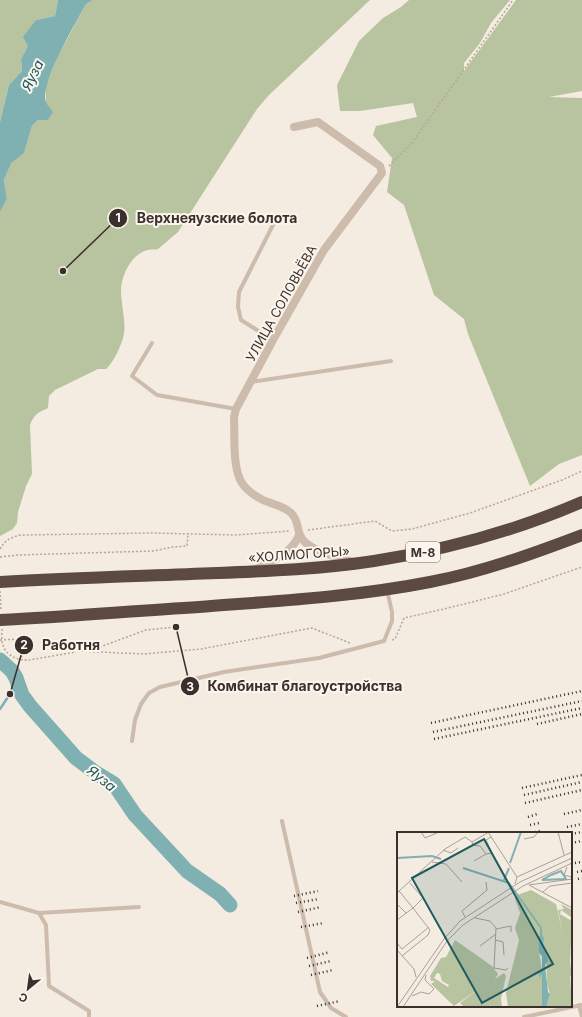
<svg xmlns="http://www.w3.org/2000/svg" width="582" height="1017" font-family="Inter,sans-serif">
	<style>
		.green { fill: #b8c4a0 }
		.water { fill: #7fb0b2 }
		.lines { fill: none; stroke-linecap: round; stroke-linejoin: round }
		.stream { stroke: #7fb0b2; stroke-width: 2.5 }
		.river { stroke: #7fb0b2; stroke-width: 15 }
		.path { stroke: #b9a596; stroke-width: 1.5; stroke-dasharray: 2 2; stroke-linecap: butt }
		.lane { stroke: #cdbbac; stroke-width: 4 }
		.street { stroke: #cdbbac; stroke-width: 8 }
		.highway { stroke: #5c4a42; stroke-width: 12 }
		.rail { stroke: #3b302b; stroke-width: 2.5; stroke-dasharray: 1 3; stroke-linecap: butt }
		.labels { text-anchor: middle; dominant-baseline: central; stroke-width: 4; stroke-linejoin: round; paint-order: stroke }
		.shield { fill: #fbf5ee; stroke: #756b66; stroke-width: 1 }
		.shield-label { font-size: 12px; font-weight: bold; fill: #3b302b }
		.street-label { font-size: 13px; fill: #3b302b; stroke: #fbf5ee }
		.water-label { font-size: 14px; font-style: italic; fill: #1f5a5e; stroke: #fbf5ee }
		.inset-river { fill: none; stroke: #7fb0b2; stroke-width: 2 }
		.inset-road { fill: none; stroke: #aaa098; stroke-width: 1 }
		.view { fill: #1f5a5e; fill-opacity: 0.15; stroke: #1f5a5e; stroke-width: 2 }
		.inset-edge { fill: none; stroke: #3b302b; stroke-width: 2 }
		.leader { fill: none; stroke: #3b302b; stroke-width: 1.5 }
		.callout-dot { fill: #3b302b; stroke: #fbf5ee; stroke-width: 1.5 }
		.mark-label { font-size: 12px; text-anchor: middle; font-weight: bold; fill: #fff }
		.callout-label { font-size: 14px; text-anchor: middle; font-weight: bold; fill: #3b302b; stroke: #fbf5ee; stroke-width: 4; stroke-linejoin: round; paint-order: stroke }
	</style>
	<rect width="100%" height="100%" fill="#f4ebe1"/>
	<g class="green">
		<path d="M0,0H58L55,16L36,20L28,46L21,59L22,71L9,85L0,122Z"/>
		<path d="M93,0H370L269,95L257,109L178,232L158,249C155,250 151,249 148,250C132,253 121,275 121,291C121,303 126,322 124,334C122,344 114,362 106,369H98L55,390L49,396L48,408C37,413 35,414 30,425L32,474L26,486L23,496L18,512L17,523L13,529L0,536V212L7,199L4,180L11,162L24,153L32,126L38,120L46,102V86L57,58L86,4Z"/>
		<path d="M409,0H510L491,23L480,43L464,63V71L516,0H582V91L549,97L582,98V455L559,464L530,486L468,334L464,319L434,295L404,205L387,192L392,158L373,135L376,126L417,117L413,103L360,111H340L337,85L359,41L383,18L401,7Z"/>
	</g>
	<path class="water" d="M58,0H93L86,4C76,23 40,82 46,102C47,105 51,109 53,112L48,120H38L32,126L24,153L11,163L4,180L7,199L0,212V122L9,85L22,71L21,59L28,46L23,37L36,20L55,16Z"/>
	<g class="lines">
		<path class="stream" d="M0,709L10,694L20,688"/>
		<path class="river" d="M0,660L12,671L16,678L22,695L30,706L76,758L96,773L114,784L135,815L187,871L220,894L230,905"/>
		<g class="path">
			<path d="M389,166L412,143L513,0"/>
			<path d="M308,530L375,521L392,531L412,529L470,513L562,480L582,471"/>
			<path d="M0,549C5,540 11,537 21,535L153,533L235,535L290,531"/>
			<path d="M0,557L18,555L153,551L173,547L187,546L188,534"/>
			<path d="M0,591L1,610"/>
			<path d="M2,629C2,634 1,641 3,645C6,656 19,661 29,660L76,652"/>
			<path d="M0,640L20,639L22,660"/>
			<path d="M392,640L395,639L404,618L444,609L504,594L582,567"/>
			<path d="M77,651L144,654L201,649L312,628L350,643"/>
			<path d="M80,651L100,647L146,630L176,627"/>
		</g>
		<g class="lane">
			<path d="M273,340L241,320L238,307L239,292L276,219"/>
			<path d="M152,343L132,376L157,395L236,409"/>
			<path d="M251,382L391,361"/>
			<path d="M132,741L135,720L141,704L149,693L160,687L224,672L319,658L384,641L392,621V612L387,590"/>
			<path d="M282,821L320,992L331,1008L346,1017"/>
			<path d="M0,902L39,913L46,925L49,986L89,1011V1017"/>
			<path d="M39,913L139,907"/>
			<path d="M579,1005L582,1017"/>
			<path d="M524,1017L582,1005"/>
		</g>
		<g class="street">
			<path d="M294,127L318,122L380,166L382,173L324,250L273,340L236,409L234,417C235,435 232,468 242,483C246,490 254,495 261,499C270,504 283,505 291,513C298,519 297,528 300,535C306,551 339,557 353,562"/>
			<path d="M254,570C271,561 292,554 299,535"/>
		</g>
		<g class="highway">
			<path d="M0,582C72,578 145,576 217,573C269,571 322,569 374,561C445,550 515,531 582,502"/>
			<path d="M0,620C66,617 132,611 199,607C276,601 353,597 430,582C482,572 532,554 582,535"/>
		</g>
		<g class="rail">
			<path d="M431,723L582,691"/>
			<path d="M537,724L582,714"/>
			<path d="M433,732L582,701"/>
			<path d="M434,739L582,708"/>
			<path d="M522,788L582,775"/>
			<path d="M524,795L582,782"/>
			<path d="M525,803L582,790"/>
			<path d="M564,814L582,810"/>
			<path d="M528,817L537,814"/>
			<path d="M530,825L539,823"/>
			<path d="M567,827L582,824"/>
			<path d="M531,833L540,831"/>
			<path d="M571,834L582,832"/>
			<path d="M571,843L582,841"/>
			<path d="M575,863L582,862"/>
			<path d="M577,872L582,871"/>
			<path d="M578,879L582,878"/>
			<path d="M294,896L318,891"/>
			<path d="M296,903L319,899"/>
			<path d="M298,912L321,907"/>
			<path d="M301,927L324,923"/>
			<path d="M307,958L330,952"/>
			<path d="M309,966L331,961"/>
			<path d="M311,975L333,970"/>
			<path d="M317,1006L340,1001"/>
		</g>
	</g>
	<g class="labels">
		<rect class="shield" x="406" y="542" width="34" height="20" rx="3"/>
		<g class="shield-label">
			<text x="423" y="552">М-8</text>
		</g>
		<g class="street-label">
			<text transform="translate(281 303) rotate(-61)">УЛИЦА СОЛОВЬЁВА</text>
			<text transform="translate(299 554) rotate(-4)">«ХОЛМОГОРЫ»</text>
		</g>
		<g class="water-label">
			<text transform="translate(32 75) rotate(-64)">Яуза</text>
			<text transform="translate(102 778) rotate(39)">Яуза</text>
		</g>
	</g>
	<g transform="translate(397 832)">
		<rect width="175" height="175" fill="#f4ebe1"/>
		<path d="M134,58L159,72L166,103L161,78L167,77L164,72L175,78V86L164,78L163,82L175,89L173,130L175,146L173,143L175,175H149L153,162L150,152L149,122L143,110L142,121L145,137L141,143L142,145L144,141L145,144V175H111L109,161L122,108L118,96L123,81L118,67L120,63ZM58,108L95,134L101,142L98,147L107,141L109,144L104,167L105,175H93V172L92,175H67L63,171L80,158L57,174L34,152L38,149H34L33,144L44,126L49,125ZM40,141L43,142L45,149L52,153L51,155L37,146Z" fill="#b8c4a0" fill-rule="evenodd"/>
		<path d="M144,102L147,106L146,111L151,129L148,133L151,160L153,162L149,175H145V144L144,142L143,146L141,143L145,137V124L142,121V105Z" fill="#7fb0b2"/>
		<path class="inset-river" d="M0,26L35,24L44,27M113,31L124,0M66,36L112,51L144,96V105M164,39L169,47L145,48L154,43ZM107,48L112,36"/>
		<path class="inset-road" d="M24,0L28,6L42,0M91,0L120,45L118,52M161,0L167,23M127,7L137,5L141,0M75,10L76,13L83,14L89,22L95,21L89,8L94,5M46,18L54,21L61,16M77,29L89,22M35,30L49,32L65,50M170,35L167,43L175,45M120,45L175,20M132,53L175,76M132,53L175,47M2,59L16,76L26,66L13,51M146,60L153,54L175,51M0,61L48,17L68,5L75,10L92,0M0,72L9,81M68,85L65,79L90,58L89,50M78,86L93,89L99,96L97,136L109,138L111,136M0,88L16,76L33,98L31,103L5,124M99,97L114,94V100M99,108L106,110L107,123M0,111L5,117L32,95M83,114L99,102M0,118L17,137L19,145M15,164L24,160L32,162L37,157L28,148L29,143M0,175L47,107L63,89L123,50L175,26M6,175L50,109L66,93L126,54L175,31"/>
		<path class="view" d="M87,7L156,132L85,171L15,46Z"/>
		<rect width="175" height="175" class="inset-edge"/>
	</g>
	<path class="leader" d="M63 271L118 218M10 694L24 645M176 627L190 686"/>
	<g class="callout-dot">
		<circle cx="63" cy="271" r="4"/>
		<circle cx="10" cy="694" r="4"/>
		<circle cx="176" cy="627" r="4"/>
		<circle cx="118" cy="218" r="10"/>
		<circle cx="24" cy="645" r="10"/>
		<circle cx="190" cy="686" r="10"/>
	</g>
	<g class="mark-label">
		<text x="118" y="222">1</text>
		<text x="24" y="649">2</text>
		<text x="190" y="691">3</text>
	</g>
	<g class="callout-label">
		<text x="217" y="223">Верхнеяузские болота</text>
		<text x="71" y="650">Работня</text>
		<text x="305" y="691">Комбинат благоустройства</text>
	</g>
	<g transform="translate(28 989) rotate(209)" stroke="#fbf5ee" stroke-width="3" paint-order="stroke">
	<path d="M0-3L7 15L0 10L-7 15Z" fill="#3b302b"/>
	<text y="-6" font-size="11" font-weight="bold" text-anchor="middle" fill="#3b302b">С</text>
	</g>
</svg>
